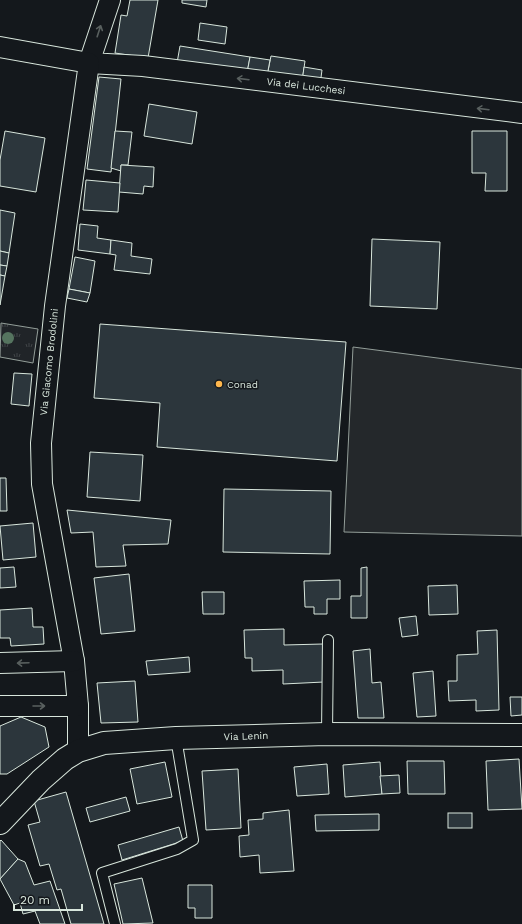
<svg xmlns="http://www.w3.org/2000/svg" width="522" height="924" font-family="'Work Sans',sans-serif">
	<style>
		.grass { fill: url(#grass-tufts); stroke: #939e99 }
		.parking { fill: #24282b; stroke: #939e99 }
		.building { fill: #2c363c; stroke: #d8e6dc }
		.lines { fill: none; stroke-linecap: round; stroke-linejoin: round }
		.service-casing { stroke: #d8e6dc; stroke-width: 12 }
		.minor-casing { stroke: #d8e6dc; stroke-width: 22 }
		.tertiary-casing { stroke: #d8e6dc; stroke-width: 24 }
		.service { stroke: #14181c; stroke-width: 10 }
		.minor { stroke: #14181c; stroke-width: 20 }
		.tertiary { stroke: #14181c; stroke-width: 22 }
		.tree { fill: #55745f }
		.oneway { stroke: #59605f }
		.poi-dot { fill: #ffb74d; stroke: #14181c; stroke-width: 1.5 }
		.labels { text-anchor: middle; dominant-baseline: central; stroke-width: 3; stroke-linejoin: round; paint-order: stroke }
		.street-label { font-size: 10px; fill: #d8e6dc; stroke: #14181c }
		.poi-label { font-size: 10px; fill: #d8e6dc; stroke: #14181c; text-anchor: start }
	</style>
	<defs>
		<pattern id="grass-tufts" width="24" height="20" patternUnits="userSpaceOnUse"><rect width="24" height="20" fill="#202428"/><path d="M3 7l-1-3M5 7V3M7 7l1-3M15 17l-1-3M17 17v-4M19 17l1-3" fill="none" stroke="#404447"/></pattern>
	</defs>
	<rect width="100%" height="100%" fill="#14181c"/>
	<path class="grass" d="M1,323L38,329L33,363L0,357Z"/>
	<path class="parking" d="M353,347L522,369V536L344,532Z"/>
	<g class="building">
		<path d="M130,0H158L148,58L115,53L121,15L127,16Z"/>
		<path d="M182,0H207L206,7L182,3Z"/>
		<path d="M200,23L227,27L225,44L198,40Z"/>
		<path d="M180,46L250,57L247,73L177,63Z"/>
		<path d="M271,56L305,61L302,82L267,76Z"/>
		<path d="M250,57L270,60L267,76L247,73Z"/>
		<path d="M304,67L322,70L320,85L302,82Z"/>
		<path d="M99,77L121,79L111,172L87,169Z"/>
		<path d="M149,104L197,112L192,144L144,136Z"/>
		<path d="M5,131L45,138L36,192L0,186V160Z"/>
		<path d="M115,131L132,132L128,165H121V171L111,168Z"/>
		<path d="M472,131H507V191H485L486,173H472Z"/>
		<path d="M121,165L154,167L153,187L144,186L143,194L119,192Z"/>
		<path d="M86,180L120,183L118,212L83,210Z"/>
		<path d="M0,210L15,213L9,253L0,251Z"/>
		<path d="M80,224L98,226L97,238L111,240L110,254L78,250Z"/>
		<path d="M372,239L440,242L437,309L370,306Z"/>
		<path d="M111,240L132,243L131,256L152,259L150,274L114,270L116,255L110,254Z"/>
		<path d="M0,251L9,253L7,266L0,265Z"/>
		<path d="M75,257L95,261L90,293L69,289Z"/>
		<path d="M0,265L7,266L5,276L0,275Z"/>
		<path d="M0,275L5,276L0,305Z"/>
		<path d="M69,289L90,293L87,302L67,298Z"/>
		<path d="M100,324L346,342L337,461L157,447L160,403L94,398Z"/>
		<path d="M14,373L32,374L29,406L11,404Z"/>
		<path d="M90,452L143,455L140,501L87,497Z"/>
		<path d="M0,478H6L7,511H0Z"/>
		<path d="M224,489L331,491L330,554L223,552Z"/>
		<path d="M67,510L171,520L168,544L123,545L126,566L96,567L93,532L71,533Z"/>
		<path d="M33,523L36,557L3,560L0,526Z"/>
		<path d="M14,567L16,587L0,588V568Z"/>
		<path d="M367,567V618H351V596H361V568Z"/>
		<path d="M129,574L135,631L101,634L94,578Z"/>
		<path d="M340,580V599H327V614H314V607H305L304,581Z"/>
		<path d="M457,585L458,614L429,615L428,586Z"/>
		<path d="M202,592H224V614H203Z"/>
		<path d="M32,608L33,627H43L44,644L11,646L10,638H0V610Z"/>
		<path d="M416,616L418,635L402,637L399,618Z"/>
		<path d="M284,629V645L323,644L324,682L283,684V670L252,671V658H245L244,630Z"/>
		<path d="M497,630L499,710L476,711V700L449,701L448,681H457V655L478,654L477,631Z"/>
		<path d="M370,649L372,683L381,682L384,718H358L353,651Z"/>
		<path d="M189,657L190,672L148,675L146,661Z"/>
		<path d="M433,671L436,716L417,717L413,673Z"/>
		<path d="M135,681L138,722L101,723L97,683Z"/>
		<path d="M510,697H522V715L511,716Z"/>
		<path d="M21,717L45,727L49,747L7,774H0V726Z"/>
		<path d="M519,759L522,809L488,810L486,761Z"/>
		<path d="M407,761H444L445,794H408Z"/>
		<path d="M165,762L172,797L137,804L130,769Z"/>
		<path d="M380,762L382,794L345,797L343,765Z"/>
		<path d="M327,764L329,794L297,796L294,767Z"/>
		<path d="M238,769L241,828L206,830L202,771Z"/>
		<path d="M399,775L400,793L382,794L380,776Z"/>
		<path d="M66,792L104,924H71L61,889L57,890L49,864L40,866L28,825L40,822L34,801Z"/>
		<path d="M126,797L130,811L90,822L86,808Z"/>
		<path d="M289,810L294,871L260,873L259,855L240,857L239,836L249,835L248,820L263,819V813Z"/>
		<rect x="448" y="813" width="24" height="15"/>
		<path d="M379,814V830L316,831L315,815Z"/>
		<path d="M179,827L183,841L122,860L118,845Z"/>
		<path d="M1,840L18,859L0,879V841Z"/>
		<path d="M18,859L25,862L34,885L50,881L65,924H40L35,911L23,914L20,903L14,905L0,879Z"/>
		<path d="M142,878L153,923L123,924L114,884Z"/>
		<path d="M188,885H212V918H195V908H188Z"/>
	</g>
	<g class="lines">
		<g class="service-casing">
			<g id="service">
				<path d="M327,734L328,640"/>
				<path d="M115,924L102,873L177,849L193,840L176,738"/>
			</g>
		</g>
		<g class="minor-casing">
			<g id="minor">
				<path d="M110,0L89,63L143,66L522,113"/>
				<path d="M0,47L89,63L55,306L41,443L42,484L74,661L78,706V751"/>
				<path d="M0,663L74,661"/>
				<path d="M0,706H78"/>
			</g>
		</g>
		<g class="tertiary-casing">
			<path id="tertiary" d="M0,823L41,780L65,759L78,751L104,743L176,738L327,734L522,735"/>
		</g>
		<use href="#service" class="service"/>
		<use href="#minor" class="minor"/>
		<use href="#tertiary" class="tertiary"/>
	</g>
	<circle class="tree" cx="8" cy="338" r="6"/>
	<defs><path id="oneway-shaft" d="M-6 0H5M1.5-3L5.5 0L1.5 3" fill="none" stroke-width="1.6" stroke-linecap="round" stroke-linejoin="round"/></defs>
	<g class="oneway">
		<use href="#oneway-shaft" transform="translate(99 31) rotate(-72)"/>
		<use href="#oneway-shaft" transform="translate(243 79) rotate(-173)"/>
		<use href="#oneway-shaft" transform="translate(483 109) rotate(-173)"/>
		<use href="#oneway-shaft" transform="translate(23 663) rotate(178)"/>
		<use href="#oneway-shaft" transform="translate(39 706)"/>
	</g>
	<circle class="poi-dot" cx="219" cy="384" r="4"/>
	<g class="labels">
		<g class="street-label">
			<text transform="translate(306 86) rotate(7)">Via dei Lucchesi</text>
			<text transform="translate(49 362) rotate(-84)">Via Giacomo Brodolini</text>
			<text transform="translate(246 736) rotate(-2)">Via Lenin</text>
		</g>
		<g class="poi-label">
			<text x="227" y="384">Conad</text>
		</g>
	</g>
	<path d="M14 904v6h68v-6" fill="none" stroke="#d8e6dc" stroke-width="2"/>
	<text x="20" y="904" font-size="12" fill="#d8e6dc" stroke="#14181c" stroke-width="3" paint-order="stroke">20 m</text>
</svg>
